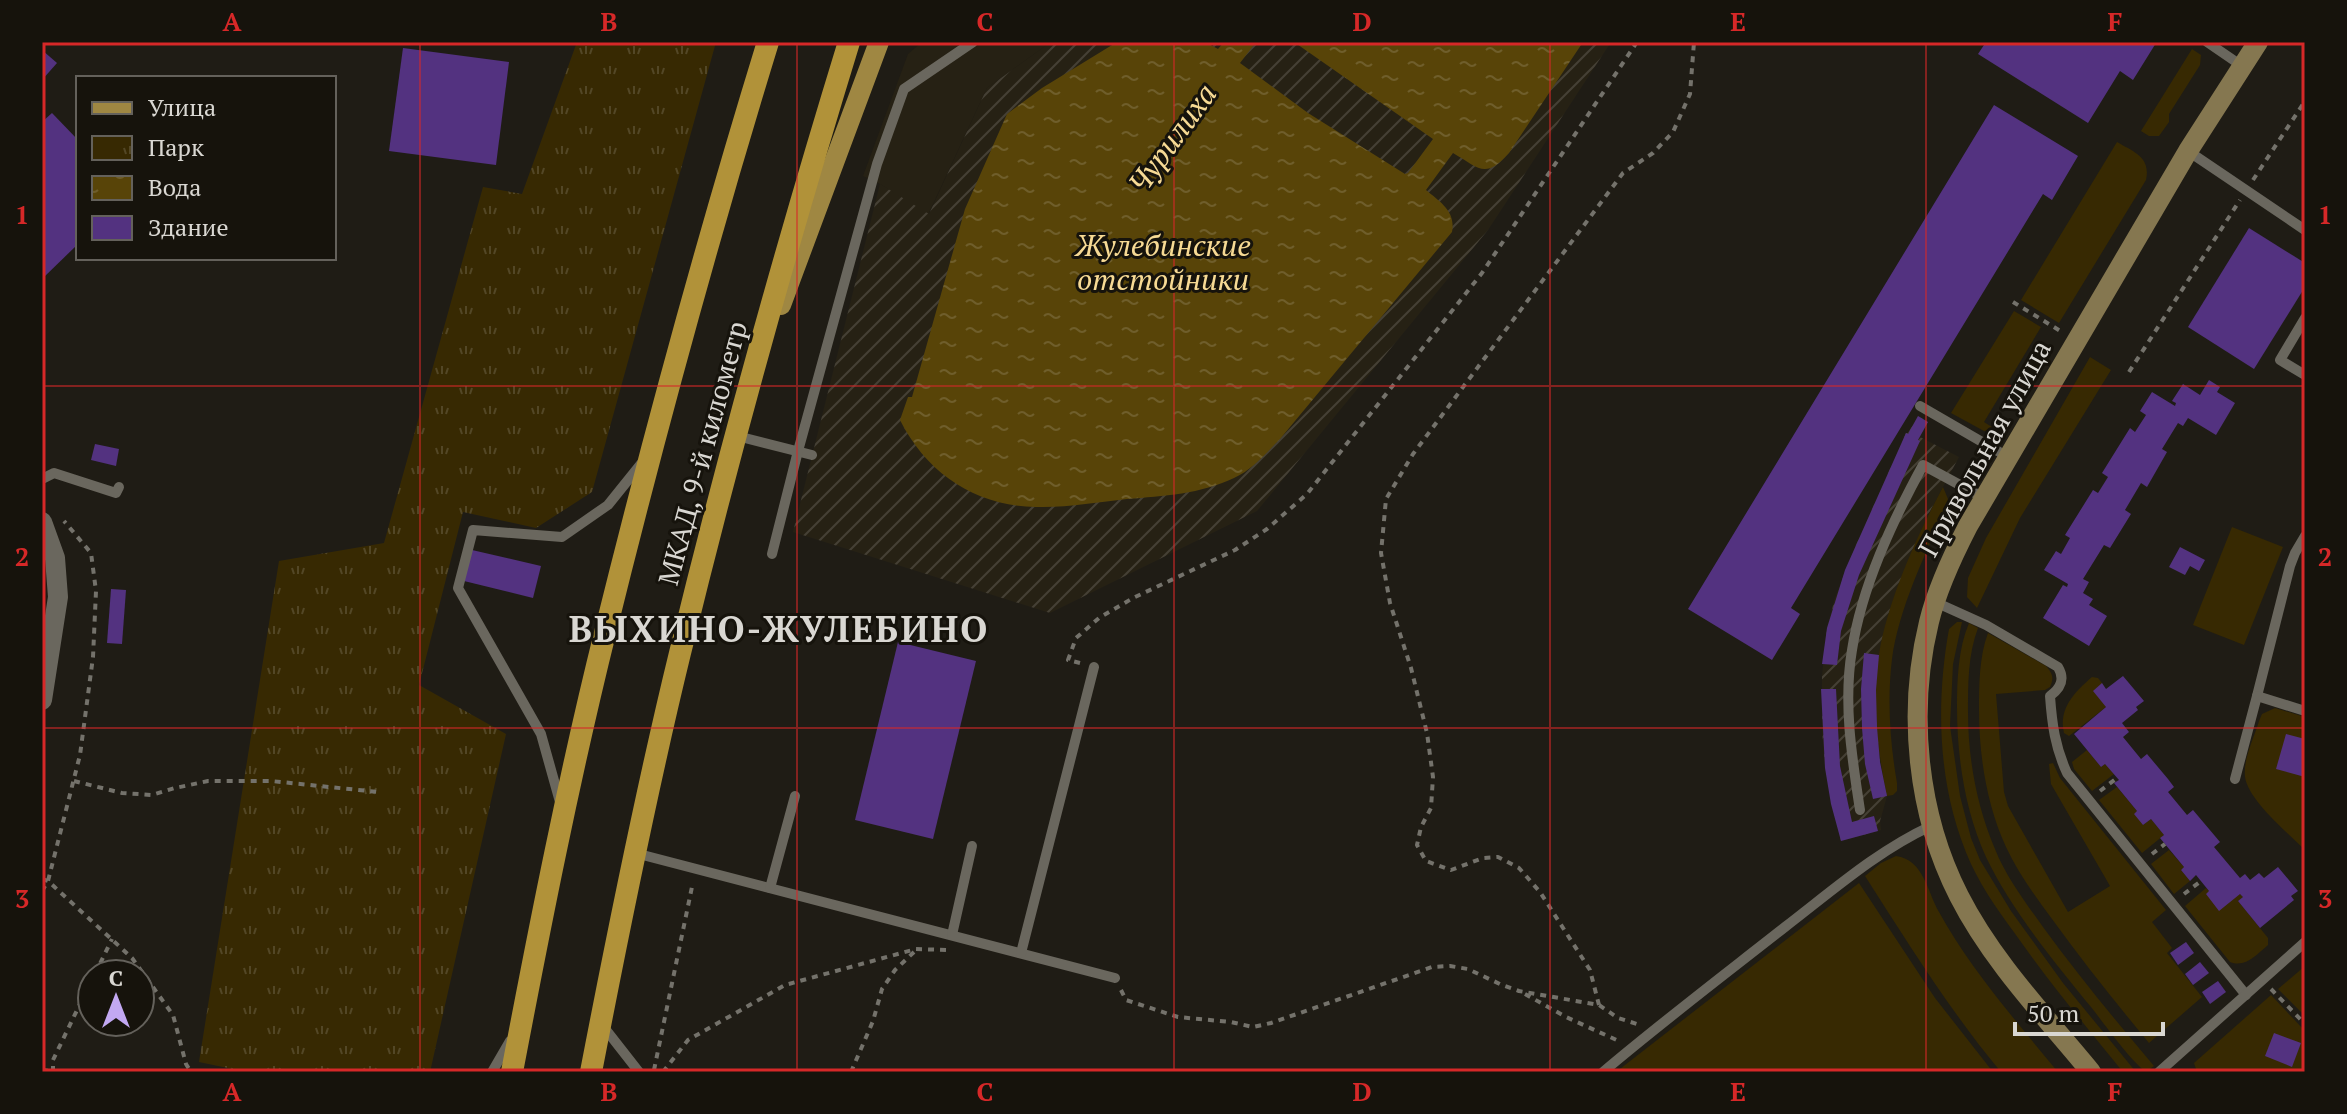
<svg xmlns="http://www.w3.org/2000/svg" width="2347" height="1114" font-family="'PT Serif',serif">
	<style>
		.built { fill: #262114 }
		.industrial { fill: url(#industrial-furrows) }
		.grass { fill: #372902 }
		.park { fill: url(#park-tufts) }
		.water { fill: url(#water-ripples) }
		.building { fill: #533280 }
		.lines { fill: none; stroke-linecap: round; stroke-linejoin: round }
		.path { stroke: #74726b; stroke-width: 4; stroke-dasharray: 6 6; stroke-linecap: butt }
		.service { stroke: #6a675e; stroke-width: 10 }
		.tertiary { stroke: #6a675e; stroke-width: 20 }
		.secondary { stroke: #857750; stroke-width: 20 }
		.primary { stroke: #9f8742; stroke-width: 20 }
		.trunk { stroke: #b19239; stroke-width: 22 }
		.grid { fill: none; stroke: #d62828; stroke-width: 2; stroke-opacity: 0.55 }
		.labels { text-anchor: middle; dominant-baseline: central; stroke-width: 6; stroke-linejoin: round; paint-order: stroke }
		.street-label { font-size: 28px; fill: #d9d7d2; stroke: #16130c }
		.water-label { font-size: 30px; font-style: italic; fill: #f7da94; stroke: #16130c }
		.district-label { font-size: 36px; font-weight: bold; letter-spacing: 2px; fill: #d9d7d2; stroke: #16130c }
		.neatline { fill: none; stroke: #d62828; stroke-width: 3 }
		.grid-label { font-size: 26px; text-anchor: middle; font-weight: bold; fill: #d62828 }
	</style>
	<defs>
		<pattern id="industrial-furrows" width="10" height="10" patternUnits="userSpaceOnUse" patternTransform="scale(2)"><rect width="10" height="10" fill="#262114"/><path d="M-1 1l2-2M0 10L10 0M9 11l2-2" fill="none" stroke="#454035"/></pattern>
		<pattern id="park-tufts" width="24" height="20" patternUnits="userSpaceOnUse" patternTransform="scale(2)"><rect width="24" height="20" fill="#372902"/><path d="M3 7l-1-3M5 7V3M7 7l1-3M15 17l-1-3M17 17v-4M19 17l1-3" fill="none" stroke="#534726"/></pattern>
		<pattern id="water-ripples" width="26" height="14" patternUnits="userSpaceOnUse" patternTransform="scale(2)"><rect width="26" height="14" fill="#584408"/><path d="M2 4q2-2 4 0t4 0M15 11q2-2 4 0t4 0" fill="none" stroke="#6f5e2b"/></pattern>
	</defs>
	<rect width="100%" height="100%" fill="#1f1c15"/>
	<path class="built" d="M922,42H1051L987,88L928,215L880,184L863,176L908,54Z"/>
	<g class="industrial">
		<path d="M1051,42H1611L1488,230L1257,511L1050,613L793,532L880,184L929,214L987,88Z"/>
		<path d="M1918,416L1928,422L1920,437L1959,457L1928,515L1915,546L1889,613L1879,655L1880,762L1887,796L1880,821L1881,830L1841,841L1825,768L1822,730V676L1827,628L1835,598L1856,545L1906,433H1908Z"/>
	</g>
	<g class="grass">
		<path d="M2192,49L2201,55L2200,65L2169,114V122L2159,136H2149L2141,131Z"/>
		<path d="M2117,142C2134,152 2151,157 2146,180L2059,323L2021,300Z"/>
		<path d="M2014,311L2041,327L1984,422L1995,429L1984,431L1951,413Z"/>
		<path d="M2090,357L2111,370L2020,518L1977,608L1967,597L1968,578L1986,538Z"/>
		<path d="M1943,487L1948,499L1947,507C1926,551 1898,611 1892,659C1887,700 1890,743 1897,783V791L1893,795L1887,796C1877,750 1872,701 1879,654C1888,600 1917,535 1943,487Z"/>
		<path d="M2232,527L2283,547L2244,645L2193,625Z"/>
		<path d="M1957,622H1962L1953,664L1950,726L1960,796L1971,838L1980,860L2011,911L2063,983L2136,1072H2123C2088,1029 2053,987 2021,942C2003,917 1984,892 1971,864C1938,791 1935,707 1949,629Z"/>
		<path d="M1969,623L1978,628C1968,654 1968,684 1968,712C1968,759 1977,807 1995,849C2006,877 2026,903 2043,927C2078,975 2116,1021 2154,1066L2146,1072C2129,1059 2106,1026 2091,1007C2055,963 2010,908 1986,857C1965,811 1957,757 1957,708C1957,680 1958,649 1969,623Z"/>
		<path d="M1988,633L2046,666C2053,674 2054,678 2050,687L2045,690L1996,694L2004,792L2008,806L2068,912L2110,886L2051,784L2049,764L2053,763L2060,778L2166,910L2152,922L2172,948L2167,953L2202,997L2149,1043C2116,1003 2083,962 2052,919C2035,896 2018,873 2006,847C1987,806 1979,756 1979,711C1979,686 1979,657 1988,633Z"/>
		<path d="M2092,677L2098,678L2102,683L2106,707L2069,736L2064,733C2058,708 2075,692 2092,677Z"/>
		<path d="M2275,708L2305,717V850C2288,833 2248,800 2245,777C2243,759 2254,738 2259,721L2262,714Z"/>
		<path d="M2087,750L2101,767L2105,764L2114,774L2092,791L2074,769L2072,762Z"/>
		<path d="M2117,787L2137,811L2143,825L2151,819L2164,835L2142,853L2099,800Z"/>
		<path d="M2169,850L2184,867L2181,870L2190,881L2174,894L2151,864Z"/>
		<path d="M1896,856C1924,860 1927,891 1939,912C1971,970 2016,1021 2058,1072H2001C1950,1011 1908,943 1865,876L1881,863Z"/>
		<path d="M1859,883L1935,998L1993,1072H1616Z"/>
		<path d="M2206,888L2209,891L2240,894L2243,897L2238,901L2268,938V945C2256,955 2246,968 2230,962L2185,906Z"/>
		<path d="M2305,966V1016L2278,989Z"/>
		<path d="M2271,995L2305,1031V1072H2197L2194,1063Z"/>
	</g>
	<path class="park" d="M577,42H716L592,492L536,528L463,512L419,685L506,734L430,1072H247L199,1062L279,561L384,543L483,187L522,194Z"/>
	<path class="water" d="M1117,42H1205L1218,49L1224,42H1256L1240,63L1308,113L1405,174L1408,173L1433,139L1294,42H1583L1509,153C1485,180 1479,168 1453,153L1426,190C1440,202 1456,211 1452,232L1280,439C1266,453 1252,470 1234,478C1201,494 1163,496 1127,499C1098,502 1066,508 1036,507C976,506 927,474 900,420L908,397H912L965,209L1007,114L1042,88Z"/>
	<g class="building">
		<path d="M1986,42H2153L2156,43L2133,80L2120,71L2088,123L1978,54Z"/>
		<path d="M403,48L509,62L496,165L389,151Z"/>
		<path d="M42,50L57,63L42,80Z"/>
		<path d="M1994,105L2078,156L2052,200L2043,194L1791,608L1800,614L1772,660L1688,609Z"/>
		<path d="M52,113L78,140V244L42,279V122Z"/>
		<path d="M2249,228L2305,263V287L2254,369L2188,327Z"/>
		<path d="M2209,380L2220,387L2217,392L2235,403L2216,435L2188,418L2183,426L2178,423L2162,449L2167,452L2147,487L2141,483L2125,510L2131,514L2110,548L2104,545L2083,579L2089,582L2083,593L2093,599L2089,605L2107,616L2089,646L2043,618L2063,585L2067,587L2068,584L2044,570L2056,551L2061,554L2070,538L2065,535L2093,490L2098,493L2108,477L2102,473L2130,428L2135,432L2146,415L2140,411L2152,392L2175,406L2176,403L2172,401L2183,384L2200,395Z"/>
		<path d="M1918,416L1928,422L1918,440L1920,441L1859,575L1841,631L1837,665L1822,664L1827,628L1845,570L1906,433L1908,434Z"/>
		<path d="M95,444L119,449L116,466L91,460Z"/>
		<path d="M2180,547L2205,560L2199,571L2190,566L2185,575L2169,567Z"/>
		<path d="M472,550L541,566L533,598L464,581Z"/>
		<path d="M111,589L126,590L122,644L107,643Z"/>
		<path d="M898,642L976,661L933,839L855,820Z"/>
		<path d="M1864,653L1879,655L1876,690L1877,727L1880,762L1887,796L1873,799L1865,764L1862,728L1861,689Z"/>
		<path d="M2123,676L2144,701L2136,707L2138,710L2122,723L2129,732L2123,737L2141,759L2147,754L2168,779L2174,787L2168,792L2187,815L2193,810L2220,842L2214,847L2240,878L2245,874L2250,880L2259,873L2264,878L2278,867L2298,891L2291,896L2294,900L2260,928L2238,901L2243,897L2240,894L2219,911L2206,894L2209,891L2196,875L2190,881L2181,870L2184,867L2160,838L2164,835L2151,819L2143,825L2134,814L2137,811L2114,783L2119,780L2105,764L2101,767L2074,734L2106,707L2093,691L2102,683L2106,689Z"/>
		<path d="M1821,689H1836L1840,766L1852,822L1874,816L1878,831L1841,841L1831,804L1825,768Z"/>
		<path d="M2286,734L2305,739V777L2276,769Z"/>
		<path d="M2186,942L2194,953L2178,965L2170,953Z"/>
		<path d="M2200,962L2209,973L2193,985L2185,974Z"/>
		<path d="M2218,981L2226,992L2210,1004L2202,992Z"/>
		<path d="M2274,1033L2301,1043L2292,1067L2265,1056Z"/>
	</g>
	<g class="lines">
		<g class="path">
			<path d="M2253,180L2305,101"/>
			<path d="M2013,302L2062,332"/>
			<path d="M2129,372L2240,200"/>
			<path d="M1080,663L1068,660L1076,638L1099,618L1133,598L1235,550L1267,529L1307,494L1482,273L1637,42"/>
			<path d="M74,781L122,793L152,795L175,788L208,781H271L378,792"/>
			<path d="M2100,791L2117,778"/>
			<path d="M2152,854L2165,844"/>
			<path d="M42,879L48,881L132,958L173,1015L186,1064L191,1072"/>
			<path d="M42,891L48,881L80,755L93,657L96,591L91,553L64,521"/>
			<path d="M2184,894L2201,881"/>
			<path d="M95,974L112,939"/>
			<path d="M2271,989L2305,1024"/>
			<path d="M1121,990L1126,1000L1178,1017L1231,1022L1253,1027L1271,1023L1432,967L1450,966L1468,969L1502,985L1519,991L1599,1005L1618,1018L1637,1024"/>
			<path d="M1525,994L1566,1017L1621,1042"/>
			<path d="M1599,1005L1590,970L1540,892L1519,868L1498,857L1483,858L1451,870L1426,861L1417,845L1421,827L1431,808L1433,777L1427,733L1411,668L1390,603L1381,553L1386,499L1413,454L1623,173L1653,153L1673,132L1690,94L1694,42"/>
			<path d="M42,1070L57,1072"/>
			<path d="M654,1070L693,882"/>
			<path d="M53,1072V1060L92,979"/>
			<path d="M663,1072L688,1040L785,985L916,949L946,950"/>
			<path d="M851,1072L873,1021L882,989L895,970L914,952"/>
		</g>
		<g class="service">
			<path d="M2207,42L2242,66"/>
			<path d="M2188,151L2305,230"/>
			<path d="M2305,318L2280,360L2305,375"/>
			<path d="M1920,406L2008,457"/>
			<path d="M737,436L812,455"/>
			<path d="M42,479L54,473L116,493L119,487"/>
			<path d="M2305,536L2295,553L2290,566L2257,696L2305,711"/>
			<path d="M772,554L798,451L877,164L904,89L973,42"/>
			<path d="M1935,602L1986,625L2058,667C2065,679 2061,688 2050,696C2052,724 2055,747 2067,773L2246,995"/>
			<path d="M2235,779L2257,696"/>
			<path d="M560,802L541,734L458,588L473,530L562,537L608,505L641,464"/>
			<path d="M1860,810C1852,758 1843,703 1852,650C1862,586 1892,522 1923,465L1984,498"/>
			<path d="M635,853L1115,978"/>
			<path d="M770,888L795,796"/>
			<path d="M952,935L972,846"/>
			<path d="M1021,953L1094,667"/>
			<path d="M603,1026L639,1072"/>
			<path d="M492,1072L510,1041"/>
			<path d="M1603,1072C1662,1022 1724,975 1785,927C1832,891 1877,851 1931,826"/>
			<path d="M2159,1072L2305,942"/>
		</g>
		<path class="tertiary" d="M42,522L55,558L58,597L42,700"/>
		<path class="secondary" d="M2091,1072C2045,1016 1992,961 1959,896C1917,814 1907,712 1929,622C1937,589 1952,557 1968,526L2188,151L2258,42"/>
		<path class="primary" d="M781,305L879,42"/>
		<g class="trunk">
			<path d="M512,1072C540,925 569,778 605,633C654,435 708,237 768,42"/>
			<path d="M591,1072C618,932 646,792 680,653C730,448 787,244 849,42"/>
		</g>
	</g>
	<path class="grid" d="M420,42V1072M797,42V1072M1174,42V1072M1550,42V1072M1926,42V1072M42,386H2305M42,728H2305"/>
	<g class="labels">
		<g class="street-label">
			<text transform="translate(1984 448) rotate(-61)">Привольная улица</text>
			<text transform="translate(702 453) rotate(-75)">МКАД, 9-й километр</text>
		</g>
		<g class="water-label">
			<text transform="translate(1172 138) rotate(-54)">Чурилиха</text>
			<text x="1163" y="245">Жулебинские<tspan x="1163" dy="34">отстойники</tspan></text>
		</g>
		<g class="district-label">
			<text x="779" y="628">ВЫХИНО-ЖУЛЕБИНО</text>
		</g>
	</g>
	<rect width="2347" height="1114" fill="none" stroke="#16130c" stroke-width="88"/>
	<rect x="76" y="76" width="260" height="184" fill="#16130c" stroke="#64615b" stroke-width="2"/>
	<rect x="92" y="102" width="40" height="12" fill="#9f8742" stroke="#64615b" stroke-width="2"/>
	<text x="148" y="116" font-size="24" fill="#d9d7d2">Улица</text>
	<rect x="92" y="136" width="40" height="24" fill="url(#park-tufts)" stroke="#64615b" stroke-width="2"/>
	<text x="148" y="156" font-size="24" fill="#d9d7d2">Парк</text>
	<rect x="92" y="176" width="40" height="24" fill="url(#water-ripples)" stroke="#64615b" stroke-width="2"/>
	<text x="148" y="196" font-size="24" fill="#d9d7d2">Вода</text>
	<rect x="92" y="216" width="40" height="24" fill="#533280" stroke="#64615b" stroke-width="2"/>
	<text x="148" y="236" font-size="24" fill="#d9d7d2">Здание</text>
	<g transform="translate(116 998)"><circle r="38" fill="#16130c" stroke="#64615b" stroke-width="2"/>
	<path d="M0-6L14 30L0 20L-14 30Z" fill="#c2a8f2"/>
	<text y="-12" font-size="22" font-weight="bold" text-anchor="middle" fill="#d9d7d2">С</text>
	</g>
	<path d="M2015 1022v12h148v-12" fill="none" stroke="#d9d7d2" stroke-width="4"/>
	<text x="2027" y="1022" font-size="24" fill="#d9d7d2" stroke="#16130c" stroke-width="6" paint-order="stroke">50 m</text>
	<rect x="44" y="44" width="2259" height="1026" class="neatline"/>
	<g class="grid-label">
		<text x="232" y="31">A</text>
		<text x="609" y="31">B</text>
		<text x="985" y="31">C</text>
		<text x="1362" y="31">D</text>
		<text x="1738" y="31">E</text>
		<text x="2115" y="31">F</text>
		<text x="22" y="224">1</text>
		<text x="2325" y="224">1</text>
		<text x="22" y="566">2</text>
		<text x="2325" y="566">2</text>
		<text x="22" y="908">3</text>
		<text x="2325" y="908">3</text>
		<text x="232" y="1101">A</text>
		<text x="609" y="1101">B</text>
		<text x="985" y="1101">C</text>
		<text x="1362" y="1101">D</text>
		<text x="1738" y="1101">E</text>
		<text x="2115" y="1101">F</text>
	</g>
</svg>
